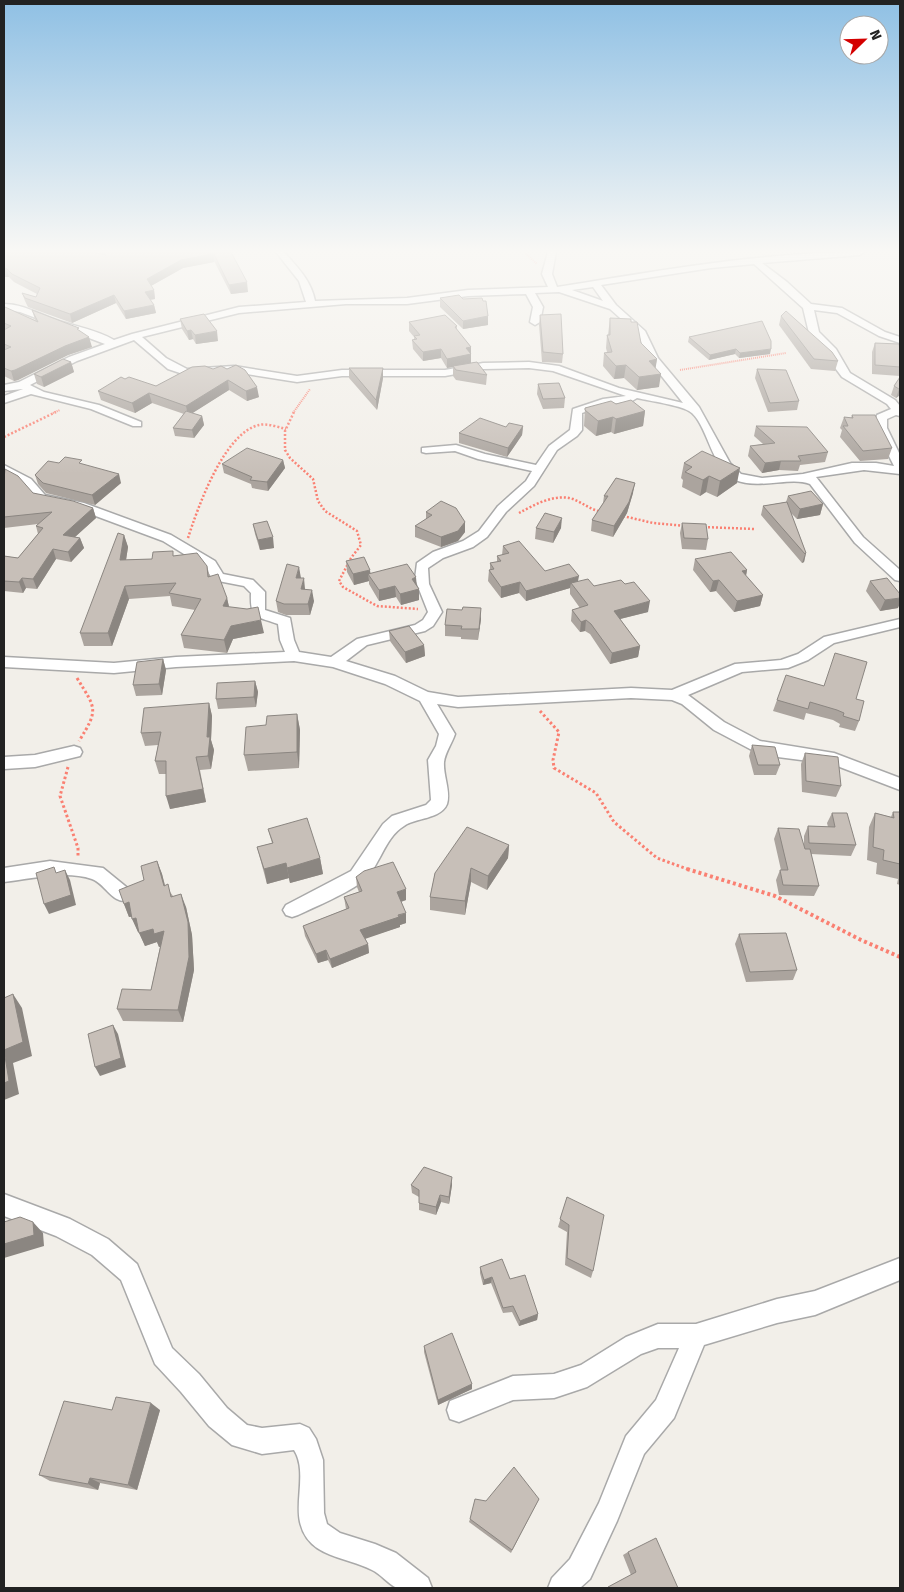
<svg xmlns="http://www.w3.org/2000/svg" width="904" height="1592" font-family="'Fira Sans',sans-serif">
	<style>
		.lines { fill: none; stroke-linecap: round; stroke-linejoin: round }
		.street-casing { stroke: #a9a9a9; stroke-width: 3 }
		.path-far3 { stroke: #fa8072; stroke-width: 2; stroke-dasharray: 1 1; stroke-linecap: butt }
		.path-far2 { stroke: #fa8072; stroke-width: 2.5; stroke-dasharray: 2 2; stroke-linecap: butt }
		.path-far1 { stroke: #fa8072; stroke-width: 3; stroke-dasharray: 2.5 2.5; stroke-linecap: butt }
		.path { stroke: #fa8072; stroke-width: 4; stroke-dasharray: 3 3; stroke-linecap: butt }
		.street { fill: #fff; fill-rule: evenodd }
		.wall { fill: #aba49e }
		.shaded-wall { fill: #8b8681 }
		.building { fill: #c7bfb8; stroke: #8b8681 }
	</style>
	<rect width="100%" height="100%" fill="#f2efe9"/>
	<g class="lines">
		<g class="street-casing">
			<g id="street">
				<path d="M276,252H284C297,267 311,280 315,301L407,298L468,290L548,287L542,274L548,252H556L552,274L557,287C658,271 761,252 864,252L860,255L762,263L787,282L811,304L842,308L885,332L900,337V343L879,336L837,313L814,310L819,332L836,349L850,373L895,400L900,406V416L896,415L887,419V428L900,455V474L864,470L816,477L863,537L900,570V581L895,580L855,543L810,484C790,476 761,490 735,480C712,471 707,421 689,411C679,405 650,401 637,398L632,401L605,405L582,413V430L577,436L557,450L534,486L506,512L487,537L473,547L443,558L428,568L429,584L442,612L433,626L425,631L367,645L346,661L395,676L428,692L458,697L631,688L672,690L735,664L781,660L798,654L824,637L900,619V627L834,643L808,660L788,668L742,672L688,695L724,722L760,741L834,753L900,778V790L832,764L770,756L750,749L714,730L682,704L672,700L631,698L458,707L437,704L455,734C452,743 445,753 444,762C443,776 451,791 447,804C441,819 415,818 404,826C384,838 380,867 363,881C350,892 315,907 298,915L292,917L286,915L283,910L286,905L351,871L383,824L392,816L426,805L431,800L428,760L436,746L439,734L420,701L385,684L333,667L294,661L176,667L114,673L4,667V657L114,663L176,657L285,652L280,640L278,624C256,616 250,619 251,593L244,586L213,580L205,567L163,541L77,509L37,501L23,485L4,473V465L31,479L45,495L84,503L171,535L215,561L223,574L253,580L265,592V610L290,618L294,640L299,652L331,657L357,639L415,625L423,620L428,612L415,579L417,563L433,552L463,541L479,531L498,506L526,481L532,471L478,459L455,451L426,453L422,452V448L456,445L485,454L536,465L549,446L570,430L573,409L603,399L626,396L553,371L529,368L483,369L445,376H342L297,382L234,372L186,375L168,369L134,340L77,361L30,385L44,392L99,405L141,422V426H133L91,409L31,394L4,403V396L23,389L4,391V385L19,382L69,357L105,344L20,312L4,310V304C24,304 40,315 59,321C78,327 97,330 114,340L132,334L239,307L306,302L299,281ZM754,264L803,308L809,333L827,352L833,365L842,377L887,404L891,409L877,415L875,428L894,466L876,463H852L803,474L762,478L741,474L730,463L699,407L658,358L645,331L616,305L601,285L711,268ZM593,287L603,301L572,290ZM559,292L610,309L638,334L648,359L683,403L619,388L559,366L529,362L483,363L445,370H342L297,376L234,366L187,369L166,358L142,337L239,313L346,304H407L468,296L526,294L533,307L530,322L535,325L540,322L543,307L535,293Z"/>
				<path d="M74,746L80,748L82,752L80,756L35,767L4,769V757L35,755Z"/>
				<path d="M50,861L103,868L130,890L133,895L130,900C113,906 106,884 92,879C65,870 31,879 4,882V868Z"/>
				<path d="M4,1194L70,1219L108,1239L137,1264L172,1348L199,1374L227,1408L247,1425L262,1428L300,1424L309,1428L316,1439L323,1460L324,1513L327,1524L340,1533L375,1544L396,1553L428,1578L432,1588C422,1588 405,1591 397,1588C388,1584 381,1574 372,1570C345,1556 308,1558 300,1522C295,1500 307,1470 294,1450L262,1454L232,1445L209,1426L181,1392L155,1364L121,1280L92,1255L56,1236L4,1216Z"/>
				<path d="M900,1258V1280L815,1315L777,1323L704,1345L674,1418L644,1454L617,1521L590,1579L580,1588H548L552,1578L570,1559L599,1503L626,1436L656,1400L679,1348H658L641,1354L587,1387L554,1398L513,1400L459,1422L450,1419L447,1410L450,1401L513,1376L554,1374L581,1365L626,1337L658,1324H696L777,1299L815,1291Z"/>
			</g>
		</g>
		<g class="path-far3">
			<path d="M524,252L537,264"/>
			<path d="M680,370L786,353"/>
			<path d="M53,413L60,410"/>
			<path d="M293,413L310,389"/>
		</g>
		<g class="path-far2">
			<path d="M294,412L285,431V450L290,458L313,479L318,501L325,511L357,531L361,545L351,558L339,581L343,587L377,606L418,609"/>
			<path d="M4,437L56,412"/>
			<path d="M519,513C534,505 555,493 573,499C583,503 591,510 602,512"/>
			<path d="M623,516L653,523L686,526"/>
			<path d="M704,527L754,529"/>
			<path d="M188,538C198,507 224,433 259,425C267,423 278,427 286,429"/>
		</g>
		<g class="path-far1">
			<path d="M77,678C96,709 99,709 79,741"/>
			<path d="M540,711L559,732L553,760L554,768L596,793L614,822L657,858L690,870"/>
			<path d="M68,767L60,796L78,848V857"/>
		</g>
		<path class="path" d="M687,869L775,896L861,940L900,957"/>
		<use href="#street" class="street"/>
	</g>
	<g class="wall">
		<path d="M4,252L102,254L100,252H208L211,253V252H231L248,292L231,294L214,261V262L183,268L151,286L154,290L155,299L150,300L154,305L156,313L126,319L116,303L72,323L28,307L25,301L22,293L36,297L37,294L14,282L9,277H5L4,276Z"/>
		<path d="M440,298L483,301L488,316V325L463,329L440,307Z"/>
		<path d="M4,308L35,320L32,310L80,331L92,347L68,355L18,380L14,381L4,376Z"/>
		<path d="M540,315L563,354L562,363L542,362L539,325Z"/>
		<path d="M781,316L838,361L835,371L811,369L779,325Z"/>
		<path d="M610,318L631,322L641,343L657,359L655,368L659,387L637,390L624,378L614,379L603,366L604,353L607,352L606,348L607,335H608Z"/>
		<path d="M180,319L218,341L196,344L193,339L189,340L182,329Z"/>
		<path d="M409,322L457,326V330L471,347V363L487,375L486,385L456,380L453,376V367L447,368L441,358L423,361L413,349L412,340L414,339V337L409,331Z"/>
		<path d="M689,337L770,354L739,358L735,354L709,360L688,342Z"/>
		<path d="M875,343L900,350V376L872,374V352Z"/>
		<path d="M71,362L74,372L44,387L37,384L34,374Z"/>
		<path d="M205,366L259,397L247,401L229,390L192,413L202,416L204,425L194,438L175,436L173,428L184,414L152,403L135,413L101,400L98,391L125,379L156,386Z"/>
		<path d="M349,368H383V378L377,410L349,378Z"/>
		<path d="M757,369L799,401L797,410L768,412L755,378Z"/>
		<path d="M900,377V395L896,398L891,395L894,386Z"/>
		<path d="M538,384L565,398L564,408L543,409L537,394Z"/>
		<path d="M616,404L645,411L643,426L614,434L611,432L596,436L584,426L585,408Z"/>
		<path d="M852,415L892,448L888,459L860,461L840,437L842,430L840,428L844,417L851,418Z"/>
		<path d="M523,426L522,435L507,457L459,443V433L506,427Z"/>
		<path d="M756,426L828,452L825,462L800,465L798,471L779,470L762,473L748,456L750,446L763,444L754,436Z"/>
		<path d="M283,460L285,468L268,491L252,488L251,484L224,473L222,464Z"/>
		<path d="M59,463L83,464L121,483L95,505L46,493L38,484L35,475Z"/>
		<path d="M684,463L737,483L717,497L706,492L700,496L682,487L683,480L681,478Z"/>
		<path d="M4,470L5,472L33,493L93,508L96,518L75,537L80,538L84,548L71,562L56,559L37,589L26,588L23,593L4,591V556L18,558L38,534L36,526L38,524L4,528Z"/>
		<path d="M633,493L627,513L613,537L591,531L592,520L603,503L604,496Z"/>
		<path d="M788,496L823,504L820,515L797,519L791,513L806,553L804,562L802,563L761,515L763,506L786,502Z"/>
		<path d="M426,512L465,532L458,541L441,547L415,537V526L426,519Z"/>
		<path d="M682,523L708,539L706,550L682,549L680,533Z"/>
		<path d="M253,524L274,548L260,550L255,534Z"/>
		<path d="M536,528H561L553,543L535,539Z"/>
		<path d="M124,535L128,547L126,560L152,559L174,556L207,566L210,577L227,598L229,607L264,633L233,639L227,653L184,648L181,635L195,610L172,606L170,596L129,599L112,646H84L80,633Z"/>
		<path d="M503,546L545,571L594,586L648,612L620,619L640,646L638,657L610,664L590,634L585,631L580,632L571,621L572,610L580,608L570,594V588L526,601L519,593L501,598L488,581L489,570H490V563L497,562V556L502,555Z"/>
		<path d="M695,559L747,570L746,576L763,595L760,606L734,612L716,591L710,592L693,570Z"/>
		<path d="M346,561L371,573L416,586L419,589V600L401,605L396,597L379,601L369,584V581L354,585L347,572Z"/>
		<path d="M300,578L305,590L314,601L310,615H286L278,612L276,601Z"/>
		<path d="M870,581L898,608L880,611L866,591Z"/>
		<path d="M481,619L478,640L461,639V637L445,636V625Z"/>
		<path d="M389,631L424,645L425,656L406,663L390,641Z"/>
		<path d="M163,659L166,670L162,695L136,696L133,685Z"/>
		<path d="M255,681L258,692L256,707L218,709L216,699Z"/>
		<path d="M856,699L859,721L855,731L839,727L840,724L833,720L806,713L804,720L773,711L777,700Z"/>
		<path d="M209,703L212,716L211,740L214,750L211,769L200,770L206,802L170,809L166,774H159L155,761L158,745L145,746L141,733Z"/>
		<path d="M297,714L300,730L299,768L248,771L244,755L266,725Z"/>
		<path d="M752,745L780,765L776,775H754L749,756Z"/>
		<path d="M805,753L841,786L836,797L802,792L801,764Z"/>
		<path d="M893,812H900V885L897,884L898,879L876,874L877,863L867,860L869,827L875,813L891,817Z"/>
		<path d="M832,813L856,845L851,856L811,854L819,886L814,896L779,895L776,880L780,870H781L774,839L778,828L804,847V836L808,826L828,827L827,823Z"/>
		<path d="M268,829L320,858L323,874L290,883L289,878L267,884L257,847L272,843Z"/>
		<path d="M509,845L508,858L487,890L471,882L465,915L430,910V897L435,873Z"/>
		<path d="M157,861L162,874L165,885L173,896L186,907L192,935L194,970L183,1022L123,1021L117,1009L151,990L160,947H159L157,942L145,946L139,932H138L132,917H129L124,904L144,880Z"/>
		<path d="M356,877L406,900L401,902L406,923L400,925V927L365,938L368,944L369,953L332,968L328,960L318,963L305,936L303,926L346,909L344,897L359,892L357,887Z"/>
		<path d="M739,934L797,970L793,980L746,982L735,944Z"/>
		<path d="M411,1185H452L449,1204L441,1202L436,1215L419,1210V1197L412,1193Z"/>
		<path d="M567,1197L593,1271L591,1278L565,1265L567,1232L558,1227Z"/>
		<path d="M480,1267L510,1279L538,1314L537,1320L519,1326L512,1312L503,1313L491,1283L483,1285L480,1273Z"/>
		<path d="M424,1346L472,1384V1389L438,1405L424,1352Z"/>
		<path d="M112,1410H160L137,1490L100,1483L98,1490L50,1481L39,1475Z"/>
		<path d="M539,1499L511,1553L469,1522L470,1519L486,1501Z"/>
		<path d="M628,1552L678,1588H606L631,1575L623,1555Z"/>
	</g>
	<g class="shaded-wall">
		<path d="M213,254L214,262L183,268L149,287L147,279L181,260Z"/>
		<path d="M6,268L9,277H5L4,273V269Z"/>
		<path d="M247,282L248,292L231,294L229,285Z"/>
		<path d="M154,290L155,299L147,300L145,292Z"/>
		<path d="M114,295L116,303L72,323L70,314Z"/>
		<path d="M154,305L156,313L126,319L124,311Z"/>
		<path d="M488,316V325L463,329V321Z"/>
		<path d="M191,330L193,339L189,340L187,331Z"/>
		<path d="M217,331L218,341L196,344L195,335Z"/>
		<path d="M89,337L92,347L68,355L18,380L14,381L11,371L65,346Z"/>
		<path d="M471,347V363L447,368V359L466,348Z"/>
		<path d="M441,349V358L423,361V352Z"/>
		<path d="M736,349L735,354L709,360L710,355Z"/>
		<path d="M771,349L770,354L739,358L740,353Z"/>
		<path d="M657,359L655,372L649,361Z"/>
		<path d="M71,362L74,372L44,387L41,377Z"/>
		<path d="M626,365L624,378L614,379L616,366Z"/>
		<path d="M383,368V378L377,410L376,400Z"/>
		<path d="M661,374L659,387L637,390L639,377Z"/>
		<path d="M228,380L229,390L188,416L186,406Z"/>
		<path d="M257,387L259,397L247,401L246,391Z"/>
		<path d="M900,388V395L896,398L899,389Z"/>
		<path d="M149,393L152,403L135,413L132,403Z"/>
		<path d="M645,411L643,426L614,434L616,419Z"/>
		<path d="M202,416L204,425L194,438L192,430Z"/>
		<path d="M613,417L611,432L596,436L598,421Z"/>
		<path d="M523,426L522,435L507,457L508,448Z"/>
		<path d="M283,460L285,468L268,491L267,482Z"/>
		<path d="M781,461L779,470L762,473L765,463Z"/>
		<path d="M740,468L737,483L717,497L720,481Z"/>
		<path d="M119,474L121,483L95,505L92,495Z"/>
		<path d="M709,476L706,492L700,496L703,480Z"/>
		<path d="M635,483L633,493L627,513L613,537L614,526Z"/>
		<path d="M823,504L820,515L797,519L800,509Z"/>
		<path d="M93,508L96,518L66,545L63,535Z"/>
		<path d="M562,518L561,528L553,543L554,532Z"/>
		<path d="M465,522V532L458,541L441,547V537Z"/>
		<path d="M124,535L128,547L124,573L120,560Z"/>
		<path d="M273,537L274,548L260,550L258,540Z"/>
		<path d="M80,538L84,548L71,562L68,552Z"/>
		<path d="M53,549L56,559L37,589L33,579Z"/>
		<path d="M806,553L804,562L802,563L805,554Z"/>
		<path d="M299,567L301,578H296Z"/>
		<path d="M370,570L371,578L368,574L369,581L354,585L353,574Z"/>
		<path d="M747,570L745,581L742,571Z"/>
		<path d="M579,576L577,586L571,583L570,588L526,601V591Z"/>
		<path d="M416,577L417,588L412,579Z"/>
		<path d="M22,578L26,588L23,593L19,582Z"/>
		<path d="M304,578L305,589L302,600L301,589Z"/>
		<path d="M719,580L716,591L710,592L713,581Z"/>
		<path d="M520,582L519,593L501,598V587Z"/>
		<path d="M125,586L129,599L112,646L108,633Z"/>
		<path d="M395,586L396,597L379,601V590Z"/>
		<path d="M419,589V600L401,605L400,594Z"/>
		<path d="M312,590L314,601L310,615L308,604Z"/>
		<path d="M763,595L760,606L734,612L737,601Z"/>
		<path d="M227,598L230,611L223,606Z"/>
		<path d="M900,598V604L898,608L880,611L885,600Z"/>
		<path d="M650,601L648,612L612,621L614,611Z"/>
		<path d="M481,608V619L478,640L479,629Z"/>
		<path d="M261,620L264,633L233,639L227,653L224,640L231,626Z"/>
		<path d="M586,620L585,631L580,632L581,622Z"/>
		<path d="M424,645L425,656L406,663L405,652Z"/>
		<path d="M640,646L638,657L610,664L612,653Z"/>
		<path d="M163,659L166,670L162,695L159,684Z"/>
		<path d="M255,681L258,692L256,707L254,697Z"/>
		<path d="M209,703L212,716L211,740L214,750L211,769L208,756L207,737Z"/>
		<path d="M297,714L300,730L299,768L297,752Z"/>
		<path d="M196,757L206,802L170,809L166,796Z"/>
		<path d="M509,845L508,858L487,890L488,876Z"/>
		<path d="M320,858L323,874L290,883L287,868Z"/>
		<path d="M157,861L162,874L168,899L164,886Z"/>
		<path d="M286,863L289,878L267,884L264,869Z"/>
		<path d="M471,868V882L465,915V901Z"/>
		<path d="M65,870L70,880L76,905L49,914L44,904Z"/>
		<path d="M406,889V900L397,903V892Z"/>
		<path d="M181,894L186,907L192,935L194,970L183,1022L178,1010Z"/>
		<path d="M129,902L135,916L129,917L124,904Z"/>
		<path d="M406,913V923L400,925V927L362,940L360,930Z"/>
		<path d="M136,918L142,931L138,932L132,919Z"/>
		<path d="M153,929L164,931L169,944L159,947L157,942L145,946L139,933Z"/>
		<path d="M368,944L369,953L332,968L330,959Z"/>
		<path d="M326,950L328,960L318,963L316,954Z"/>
		<path d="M13,994L22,1008L32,1056L13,1063L19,1094L4,1100V1050Z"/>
		<path d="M113,1025L118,1034L126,1067L100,1076L95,1067Z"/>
		<path d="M452,1177V1185L449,1204V1197Z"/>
		<path d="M440,1195L441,1202L436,1215V1207Z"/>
		<path d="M33,1222L43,1233L44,1246L4,1258L5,1268H4V1244Z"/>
		<path d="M492,1277L491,1283L483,1285L484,1280Z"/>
		<path d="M538,1314L537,1320L519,1326L520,1321Z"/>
		<path d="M472,1384V1389L438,1405V1400Z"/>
		<path d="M151,1403L160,1410L137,1490L128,1485Z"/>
		<path d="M90,1478L100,1483L98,1490L88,1484Z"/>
	</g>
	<g class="building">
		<path d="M4,252H92L106,255L104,252H208L213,254L181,260L147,279L154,290L145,292L154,305L124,311L114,295L70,314L25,298L22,293L36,297L40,288L12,274L6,268L4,269Z"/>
		<path d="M213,252H231L247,282L229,285Z"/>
		<path d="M459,295L463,299L482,298L483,301H486L488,316L463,321L440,298Z"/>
		<path d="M5,307L38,322L32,310L79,328L77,329L89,337L65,346L15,370L11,371L4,368V350L11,347L4,344V330L11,326L4,323V308Z"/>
		<path d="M786,311L832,352L838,361L814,359L781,316Z"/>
		<path d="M204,314L217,331L195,335L191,330L187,331L180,319Z"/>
		<path d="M561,314L563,354L543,352L540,315Z"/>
		<path d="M445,315L457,326L455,327L471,347L466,348L471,354L447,359L441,349L423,352L412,340L417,339L414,336L420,335L409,322Z"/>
		<path d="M610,318L631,319V322H637L641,343L657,359L649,361L661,374L639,377L626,365L616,366L604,353L612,352L607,335H610Z"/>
		<path d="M762,321L771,341V349L740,353L736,349L710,355L689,337Z"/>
		<path d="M875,343L899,344L900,350V367L875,365Z"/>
		<path d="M63,359L71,362L41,377L34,374Z"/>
		<path d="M477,362L487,375L456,370L453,366Z"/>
		<path d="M236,365L245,370L257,387L246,391L228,380L186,406L149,393L132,403L98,391L121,377L125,379L129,377L156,386L192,367L205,366L213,369L221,366L227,369Z"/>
		<path d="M349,368H383L376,400Z"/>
		<path d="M757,369L786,370L799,401L770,403Z"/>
		<path d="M900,377V388L899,389L894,386Z"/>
		<path d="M559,383L565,398L543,399L538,384Z"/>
		<path d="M631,400L645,411L616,419L613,417L598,421L585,410V408L611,401L616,404Z"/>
		<path d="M186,411L202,416L192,430L173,428Z"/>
		<path d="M852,415H875L892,448L863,451L843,426H848L844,417L853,418Z"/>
		<path d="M480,418L506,427L509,423L523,426L508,448L459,433Z"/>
		<path d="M756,426L807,427L828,452L798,456L801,461H781L765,463L750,446L775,443Z"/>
		<path d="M247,448L283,460L267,482L250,480L252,477L222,464Z"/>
		<path d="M702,451L740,468L720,481L709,476L703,480L685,472L692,467L684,463Z"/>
		<path d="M65,457L82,460L79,463L119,474L92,495L43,483L35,475L48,461L59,463Z"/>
		<path d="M5,469L18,476L33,493L73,501L93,508L63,535L80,538L68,552L53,549L33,579L22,578L19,582L4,581V556L18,558L43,528L36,526L52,512L4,517V479Z"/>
		<path d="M616,478L635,483L629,502L614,526L592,520L608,496H604Z"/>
		<path d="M811,491L823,504L800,509L788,496Z"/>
		<path d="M441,501L456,508L465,522L458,531L441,537L415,526L432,515L426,512Z"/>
		<path d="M787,502L806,553L805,554L763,506Z"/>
		<path d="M545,513L562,518L554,532L536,528Z"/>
		<path d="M267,521L273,537L258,540L253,524Z"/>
		<path d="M682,523L706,524L708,539L684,538Z"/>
		<path d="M118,533L124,535L120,560L152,559L153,552L173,551V556L197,553L207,566L208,577L218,574L227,598L223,606L247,609L258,607L261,620L231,626L224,640L181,635L201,599L169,593L176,583L125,586L108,633H80Z"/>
		<path d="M519,541L545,571L569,564L579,576L526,591L520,582L501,587L489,570L494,569L490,563L501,561L497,556L509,553L503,546Z"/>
		<path d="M731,552L747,570L742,571L763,595L737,601L719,580L713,581L695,559Z"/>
		<path d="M364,557L370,570L353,574L346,561Z"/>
		<path d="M287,564L299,567L296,578H304L301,589L312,590L308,604H284L276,601Z"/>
		<path d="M407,564L416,577L412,579L419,589L400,594L395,586L379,590L368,574Z"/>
		<path d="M887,578L900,594V598L885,600L870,581Z"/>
		<path d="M588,579L594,586L621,580L625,584L634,582L650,601L614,611L640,646L612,653L591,624L586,620L581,622L572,610L588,605L571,583Z"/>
		<path d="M463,607L481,608L479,629H461L462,626L445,625L447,609L462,610Z"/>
		<path d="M409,626L424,645L405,652L389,631Z"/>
		<path d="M835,653L867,662L856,699L864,701L859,721L843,716L844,713L837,710L810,702L808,709L777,700L786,675L824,686Z"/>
		<path d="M163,659L159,684L133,685L137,662Z"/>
		<path d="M255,681L254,697L216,699L217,683Z"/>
		<path d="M209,703L207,737H210L208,756L196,757L203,789L166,796V761H155L161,732L141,733L144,708Z"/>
		<path d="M297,714V752L244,755L246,727L266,725L267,716Z"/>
		<path d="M752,745L775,747L780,765H758Z"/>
		<path d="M805,753L838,757L841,786L806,781Z"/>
		<path d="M893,812H900V864L883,860L884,850L873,847L875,813L894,818Z"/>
		<path d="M832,813H847L856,845L809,843L808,826L835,827Z"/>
		<path d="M307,818L320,858L287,868L286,863L264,869L257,847L273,843L268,829Z"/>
		<path d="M467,827L509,845L488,876L471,868L465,901L430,897L435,873Z"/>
		<path d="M778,828L799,829L805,849H810L819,886L783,885L780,870H788Z"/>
		<path d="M157,861L164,886L168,884L171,897L181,894L188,922L189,957L178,1010L117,1009L122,989L151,990L164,931L154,934L153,929L139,933L136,918L132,919L129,902L124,904L119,890L144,880L141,866Z"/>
		<path d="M393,862L406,889L397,892L406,913L398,915L399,917L360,930L368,944L330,959L326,950L316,954L303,926L349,908L344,897L362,891L356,877L364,871Z"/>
		<path d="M54,867L56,873L65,870L71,895L44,904L36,873Z"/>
		<path d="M786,933L797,970L750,972L739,934Z"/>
		<path d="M13,994L23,1042L4,1050V998Z"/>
		<path d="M113,1025L121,1058L95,1067L88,1034Z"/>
		<path d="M4,1050L9,1081L4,1083Z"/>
		<path d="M424,1167L452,1177L449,1197L440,1195L436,1207L419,1203V1190L411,1185Z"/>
		<path d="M567,1197L604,1215L593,1271L567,1258L569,1225L560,1219Z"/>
		<path d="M20,1217L33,1222L34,1235L4,1244V1222Z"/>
		<path d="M502,1259L510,1279L525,1275L538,1314L520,1321L513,1306L503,1308L492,1277L484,1280L480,1267Z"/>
		<path d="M452,1333L472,1384L438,1400L424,1346Z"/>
		<path d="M116,1397L151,1403L128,1485L90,1478L88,1484L39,1475L64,1401L112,1410Z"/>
		<path d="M514,1467L539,1499L512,1550L470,1519L475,1499L486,1501Z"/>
		<path d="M656,1538L678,1588H609L608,1587L636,1572L628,1552Z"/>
	</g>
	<linearGradient id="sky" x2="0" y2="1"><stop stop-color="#8fc0e4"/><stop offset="0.53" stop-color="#f9f8f5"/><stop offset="1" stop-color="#f9f8f5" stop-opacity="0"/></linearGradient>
	<rect width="904" height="474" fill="url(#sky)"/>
	<rect width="904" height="1592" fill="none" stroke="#222222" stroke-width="10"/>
	<g transform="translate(864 40) rotate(67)"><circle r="24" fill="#ffffff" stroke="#a7a7a7"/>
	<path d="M0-4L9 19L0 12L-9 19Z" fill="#d40000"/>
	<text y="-8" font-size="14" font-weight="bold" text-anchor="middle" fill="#222222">N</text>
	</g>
</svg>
